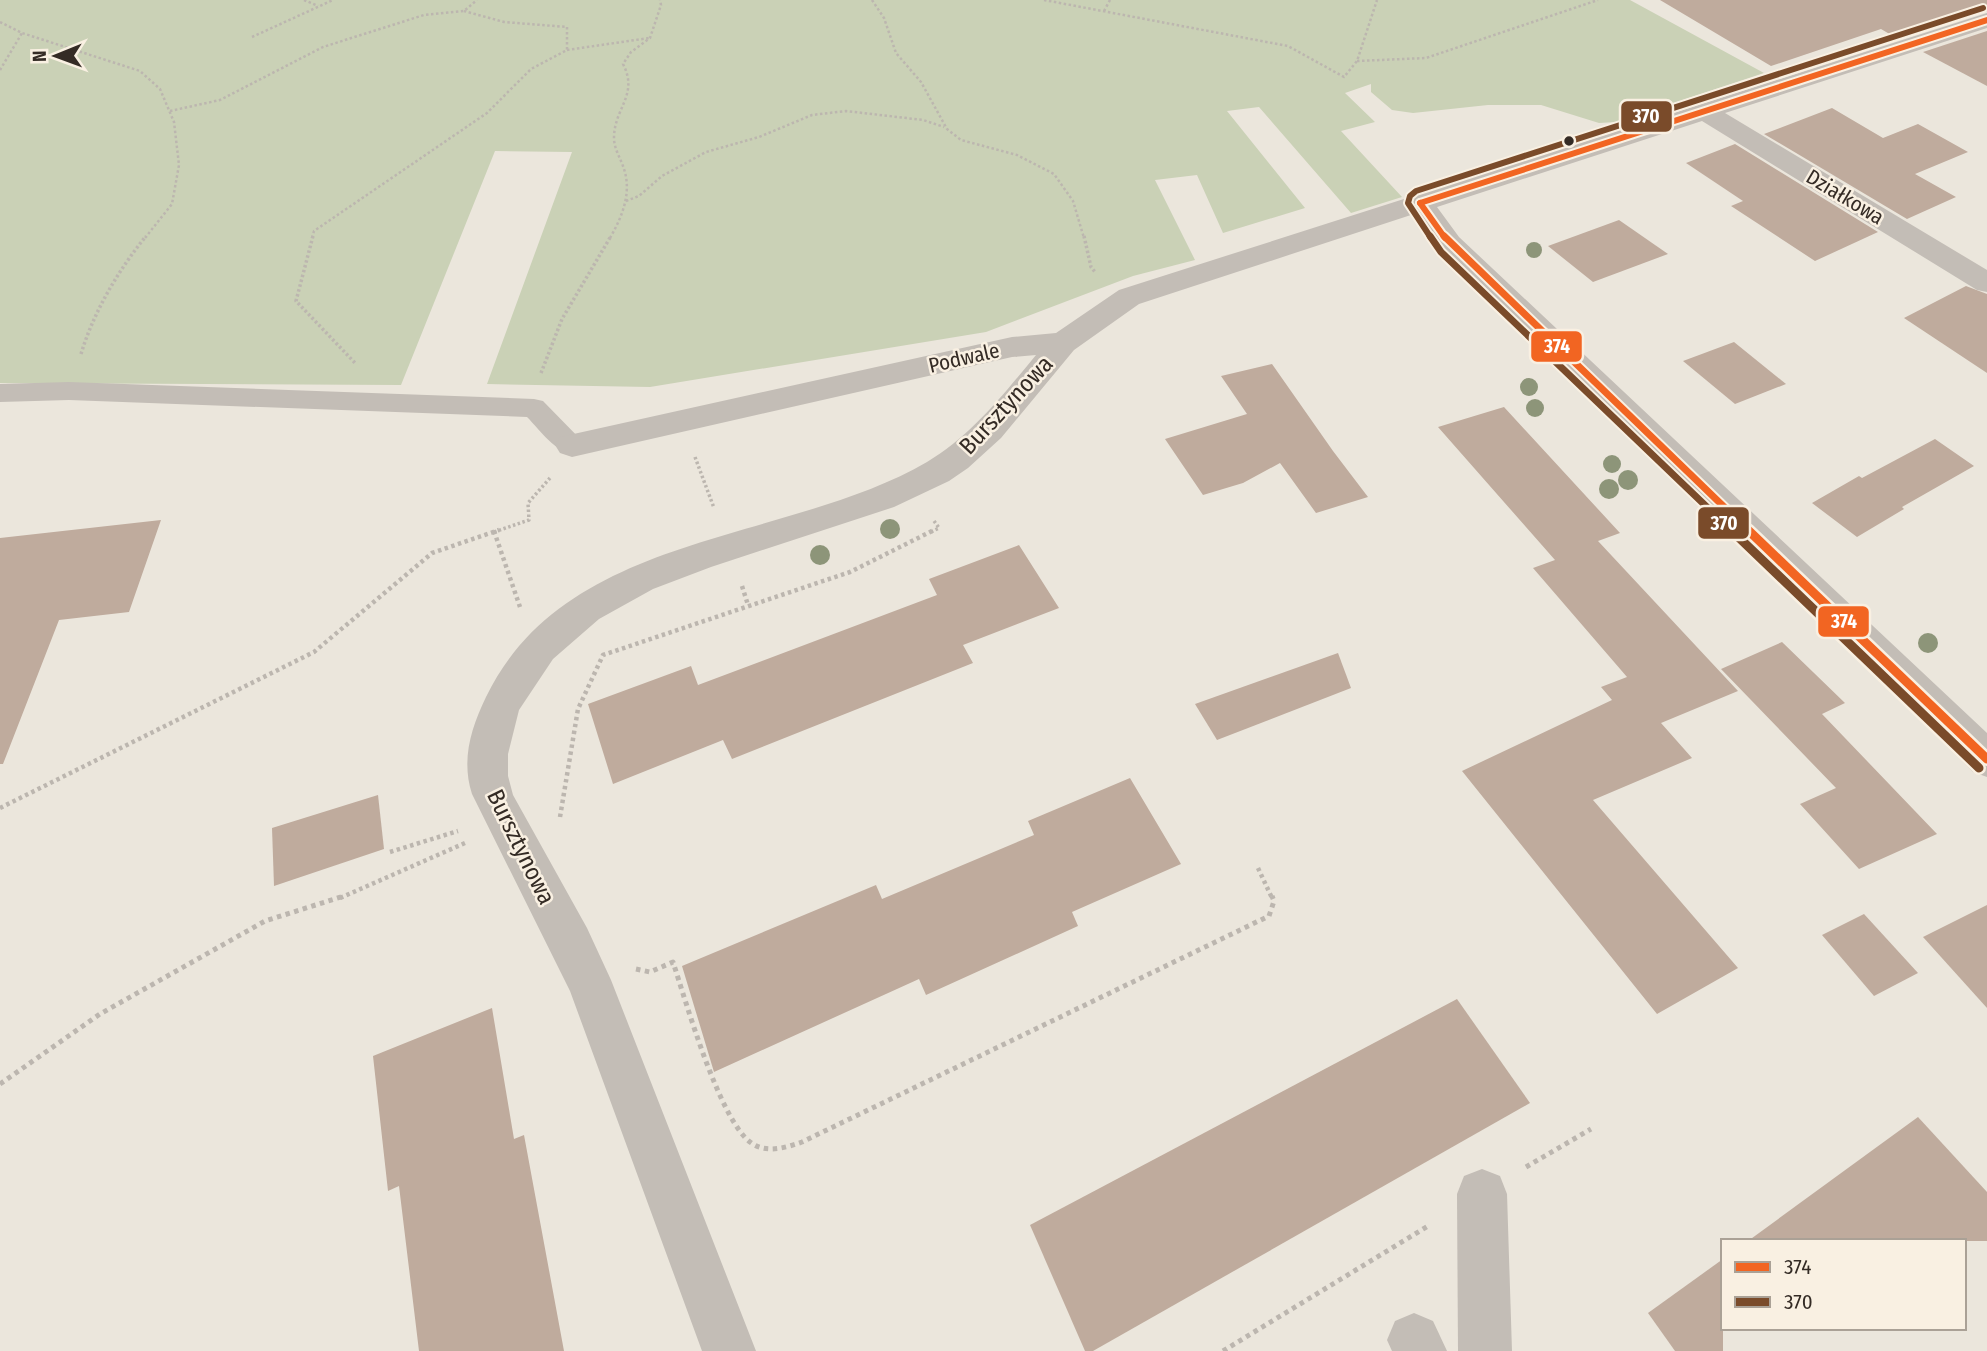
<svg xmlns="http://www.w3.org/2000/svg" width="1987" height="1351" font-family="'Fira Sans Condensed',sans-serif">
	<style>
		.green { fill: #cad1b6 }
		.building { fill: #bfab9d }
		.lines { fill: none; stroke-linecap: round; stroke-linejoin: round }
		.path-far3 { stroke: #bcb6af; stroke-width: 2.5; stroke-dasharray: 2.5 2.5; stroke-linecap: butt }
		.path-far2 { stroke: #bcb6af; stroke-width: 3.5; stroke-dasharray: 2.5 2.5; stroke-linecap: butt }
		.path-far1 { stroke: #bcb6af; stroke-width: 4.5; stroke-dasharray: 3.5 3.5; stroke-linecap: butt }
		.path { stroke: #bcb6af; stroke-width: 5; stroke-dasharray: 4.5 4.5; stroke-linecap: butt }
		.lane { fill: #c3bdb6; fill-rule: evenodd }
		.street { fill: #c3bdb6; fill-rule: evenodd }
		.bus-1-far2-casing { stroke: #f9f0e2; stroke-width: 10 }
		.bus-1-far1-casing { stroke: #f9f0e2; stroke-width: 11 }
		.bus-1-casing { stroke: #f9f0e2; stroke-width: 14 }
		.bus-2-far2-casing { stroke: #f9f0e2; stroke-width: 10 }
		.bus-2-far1-casing { stroke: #f9f0e2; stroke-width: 11 }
		.bus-2-casing { stroke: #f9f0e2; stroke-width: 14 }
		.bus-1-far2 { stroke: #f26522; stroke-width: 6 }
		.bus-1-far1 { stroke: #f26522; stroke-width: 7 }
		.bus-1 { stroke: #f26522; stroke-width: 9 }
		.bus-2-far2 { stroke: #7a4b2a; stroke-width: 6 }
		.bus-2-far1 { stroke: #7a4b2a; stroke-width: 7 }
		.bus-2 { stroke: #7a4b2a; stroke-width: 9 }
		.tree { fill: #8d9579 }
		.bus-dot { fill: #342b25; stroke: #f9f0e2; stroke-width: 2.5 }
		.labels { text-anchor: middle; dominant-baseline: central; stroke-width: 5; stroke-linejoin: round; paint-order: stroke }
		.far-street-label { font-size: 21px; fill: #342b25; stroke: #f9f0e2 }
		.street-label { font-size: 24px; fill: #342b25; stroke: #f9f0e2 }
		.line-badge { stroke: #f9f0e2; stroke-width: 2.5 }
		.badge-label { font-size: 19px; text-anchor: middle; font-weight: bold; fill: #fff }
	</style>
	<rect width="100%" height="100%" fill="#ebe6dc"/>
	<path class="green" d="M0,0H1630L1764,73L1616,122L1599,123L1541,105H1488L1413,113L1392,110L1371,92V84L1345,93L1375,122L1341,131L1402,197L1351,213L1259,107L1227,111L1305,208L1223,233L1197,175L1155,180L1195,260L1133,276L986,332L650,387L487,384L572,152L495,151L401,385L0,383Z"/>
	<g class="building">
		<path d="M1660,0H1987V11L1898,39L1881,29L1771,66Z"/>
		<path d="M1987,31V86L1923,52Z"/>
		<path d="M1832,108L1883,138L1918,124L1968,152L1915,174L1956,197L1907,219L1764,134Z"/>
		<path d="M1735,144L1878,232L1815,261L1731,206L1743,201L1686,163Z"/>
		<path d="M1619,220L1668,254L1593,282L1548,246Z"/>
		<path d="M1966,286L1987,294V373L1904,318Z"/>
		<path d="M1734,342L1786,384L1735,404L1683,361Z"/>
		<path d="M1272,364L1333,451L1368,497L1316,513L1280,463L1243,483L1203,495L1165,439L1247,414L1221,376Z"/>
		<path d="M1504,407L1620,533L1598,541L1738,691L1661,723L1692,758L1593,800L1738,968L1657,1014L1462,771L1612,700L1601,687L1627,677L1533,568L1555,560L1438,427Z"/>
		<path d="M1935,439L1974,466L1902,507L1904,509L1857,537L1812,503L1859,476L1862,478Z"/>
		<path d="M161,520L129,612L59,620L3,764H0V538Z"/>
		<path d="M1019,545L1059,608L963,645L973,663L732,759L723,740L613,784L588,704L691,666L698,685L937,595L929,579Z"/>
		<path d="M1782,642L1845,703L1822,714L1937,834L1859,869L1800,804L1836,788L1721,669Z"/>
		<path d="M1338,653L1351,688L1217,740L1195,704Z"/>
		<path d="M1130,778L1181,864L1072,912L1078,926L926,995L919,979L714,1072L682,966L876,885L882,899L1034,835L1028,821Z"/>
		<path d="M378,795L384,849L274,886L272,828Z"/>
		<path d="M1987,905V1008L1923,937Z"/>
		<path d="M1864,914L1918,973L1874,996L1822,935Z"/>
		<path d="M1457,999L1530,1103L1093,1351H1085L1030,1225Z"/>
		<path d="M492,1008L514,1139L524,1135L564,1351H419L399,1186L388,1191L373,1056Z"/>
		<path d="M1918,1117L1987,1192V1241H1748Z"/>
		<path d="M1723,1259V1351H1675L1648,1313Z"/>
	</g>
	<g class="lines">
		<g class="path-far3">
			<path d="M304,0L318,6"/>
			<path d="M872,0L884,18L896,53L921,82L947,129L961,140L1017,155L1054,174L1073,201L1084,238"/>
			<path d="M1044,0L1288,46L1344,77L1357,61L1377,0"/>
			<path d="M1104,11L1110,0"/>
			<path d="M0,22L22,33L140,71L160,89L174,122L179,165L172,204L145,238"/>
			<path d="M252,37L333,0"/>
			<path d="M567,50L649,38"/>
			<path d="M1357,61L1426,58L1598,0"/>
			<path d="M0,70L22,33"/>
			<path d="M170,111L220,100L323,47L424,15L464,11L477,0"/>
			<path d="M626,201L639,196L662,176L706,152L759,137L812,115L846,111L923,120L944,127"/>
			<path d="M312,238L314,231L487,113L531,69L567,50V27L504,22L464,11"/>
			<path d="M610,238C622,217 632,193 624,169C621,159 614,149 614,138C614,108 639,95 623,64L631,52L650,38L661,5L660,0"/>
		</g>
		<g class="path-far2">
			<path d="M313,236L296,301L356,364"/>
			<path d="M1084,236L1091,267L1095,272"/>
			<path d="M81,354C94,311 118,271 146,236"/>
			<path d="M541,373L562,319L611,236"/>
			<path d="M695,457L714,508"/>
			<path d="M494,532L529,520L528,503L550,478"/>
			<path d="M931,532L939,528L934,521"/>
		</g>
		<g class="path-far1">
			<path d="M494,531L520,607"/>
			<path d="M742,586L748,605"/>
			<path d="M0,808L314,652L432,553L499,530"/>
			<path d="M560,817L578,709L603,655L850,572L934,530"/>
			<path d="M390,852L458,831"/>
			<path d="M1258,868L1272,898"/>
			<path d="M340,898L465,843"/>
		</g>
		<g class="path">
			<path d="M636,969L650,972L673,962C686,1002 719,1118 750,1142C765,1154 785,1148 802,1142L1269,916L1274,901L1272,896"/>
			<path d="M0,1084L100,1014L265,921L344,896"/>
			<path d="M1526,1167L1591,1129"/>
			<path d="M1223,1351L1428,1226"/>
		</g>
		<path class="lane" d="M69,382L534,399L543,401L586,445L582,452C559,459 542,432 527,417L69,400L0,402V384Z"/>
		<g class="street">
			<path d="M1987,13V28L1725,113L1987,270V292L1977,290L1702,121L1437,207L1459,237L1987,733V777L1973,772L1439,249L1414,214L1139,304L1074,350L1001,438L968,468L949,481L894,507L711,567L653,589L599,619L553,659L519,710L508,754V776L513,795L587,928L611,980L756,1351H702L570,991L472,794C461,760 471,728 486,697C567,530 786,544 927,462C971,436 1003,395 1036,355L1012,357L572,457L560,453L555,445L560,437L1012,337L1056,333L1119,290Z"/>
			<path d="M1482,1169L1500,1176L1507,1194L1512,1351H1458L1457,1194L1464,1176Z"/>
			<path d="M1414,1313L1433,1321L1447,1351H1392L1387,1340L1395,1321Z"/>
		</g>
		<g class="bus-1-far2-casing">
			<g id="bus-1-far2">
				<path d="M1420,203L1445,238"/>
				<path d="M1420,203L1987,20"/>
			</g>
		</g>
		<g class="bus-1-far1-casing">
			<path id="bus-1-far1" d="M1444,236L1750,532"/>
		</g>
		<g class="bus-1-casing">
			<path id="bus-1" d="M1748,530L1987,759"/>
		</g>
		<g class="bus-2-far2-casing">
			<path id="bus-2-far2" d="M1431,238L1408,203L1410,196L1416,191L1983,8"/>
		</g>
		<g class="bus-2-far1-casing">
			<path id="bus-2-far1" d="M1430,236L1441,252L1733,532"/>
		</g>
		<g class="bus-2-casing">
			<path id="bus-2" d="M1731,530L1979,768"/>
		</g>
		<use href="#bus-1-far2" class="bus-1-far2"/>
		<use href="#bus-1-far1" class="bus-1-far1"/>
		<use href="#bus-1" class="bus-1"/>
		<use href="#bus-2-far2" class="bus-2-far2"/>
		<use href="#bus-2-far1" class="bus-2-far1"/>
		<use href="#bus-2" class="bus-2"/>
	</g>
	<g class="tree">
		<circle cx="1534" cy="250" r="8"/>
		<circle cx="1529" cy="387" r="9"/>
		<circle cx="1535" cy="408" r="9"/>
		<circle cx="1612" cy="464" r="9"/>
		<circle cx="1628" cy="480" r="10"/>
		<circle cx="1609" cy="489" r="10"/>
		<circle cx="890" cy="529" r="10"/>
		<circle cx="820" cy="555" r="10"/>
		<circle cx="1928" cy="643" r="10"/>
	</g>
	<circle class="bus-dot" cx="1569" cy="141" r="6"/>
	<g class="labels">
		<g class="far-street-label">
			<text transform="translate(1845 197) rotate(31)">Działkowa</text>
			<text transform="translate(964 358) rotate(-13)">Podwale</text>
		</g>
		<g class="street-label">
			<text transform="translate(1006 405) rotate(-47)">Bursztynowa</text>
			<text transform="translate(521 847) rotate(64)">Bursztynowa</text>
		</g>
	</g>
	<g class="line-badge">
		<rect x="1620" y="100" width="53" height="33" rx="7" fill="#7a4b2a"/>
		<rect x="1530" y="330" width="53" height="33" rx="7" fill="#f26522"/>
		<rect x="1697" y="506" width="53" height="34" rx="7" fill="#7a4b2a"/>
		<rect x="1817" y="605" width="53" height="33" rx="7" fill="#f26522"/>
	</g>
	<g class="badge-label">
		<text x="1646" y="123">370</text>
		<text x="1557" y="353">374</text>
		<text x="1724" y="530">370</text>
		<text x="1844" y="628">374</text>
	</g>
	<rect x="1721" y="1239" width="245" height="91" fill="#f9f0e2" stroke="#aaa196" stroke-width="2"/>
	<rect x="1735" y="1262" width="35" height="10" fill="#f26522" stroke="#aaa196" stroke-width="2"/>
	<text x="1784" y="1274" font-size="21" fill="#342b25">374</text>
	<rect x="1735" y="1297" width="35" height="10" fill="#7a4b2a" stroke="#aaa196" stroke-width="2"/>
	<text x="1784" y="1309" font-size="21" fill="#342b25">370</text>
	<g transform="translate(56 56) rotate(269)" stroke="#f9f0e2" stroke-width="5" paint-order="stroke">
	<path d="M0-5L12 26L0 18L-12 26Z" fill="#342b25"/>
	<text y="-10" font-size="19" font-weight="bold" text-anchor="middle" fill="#342b25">N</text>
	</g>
</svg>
